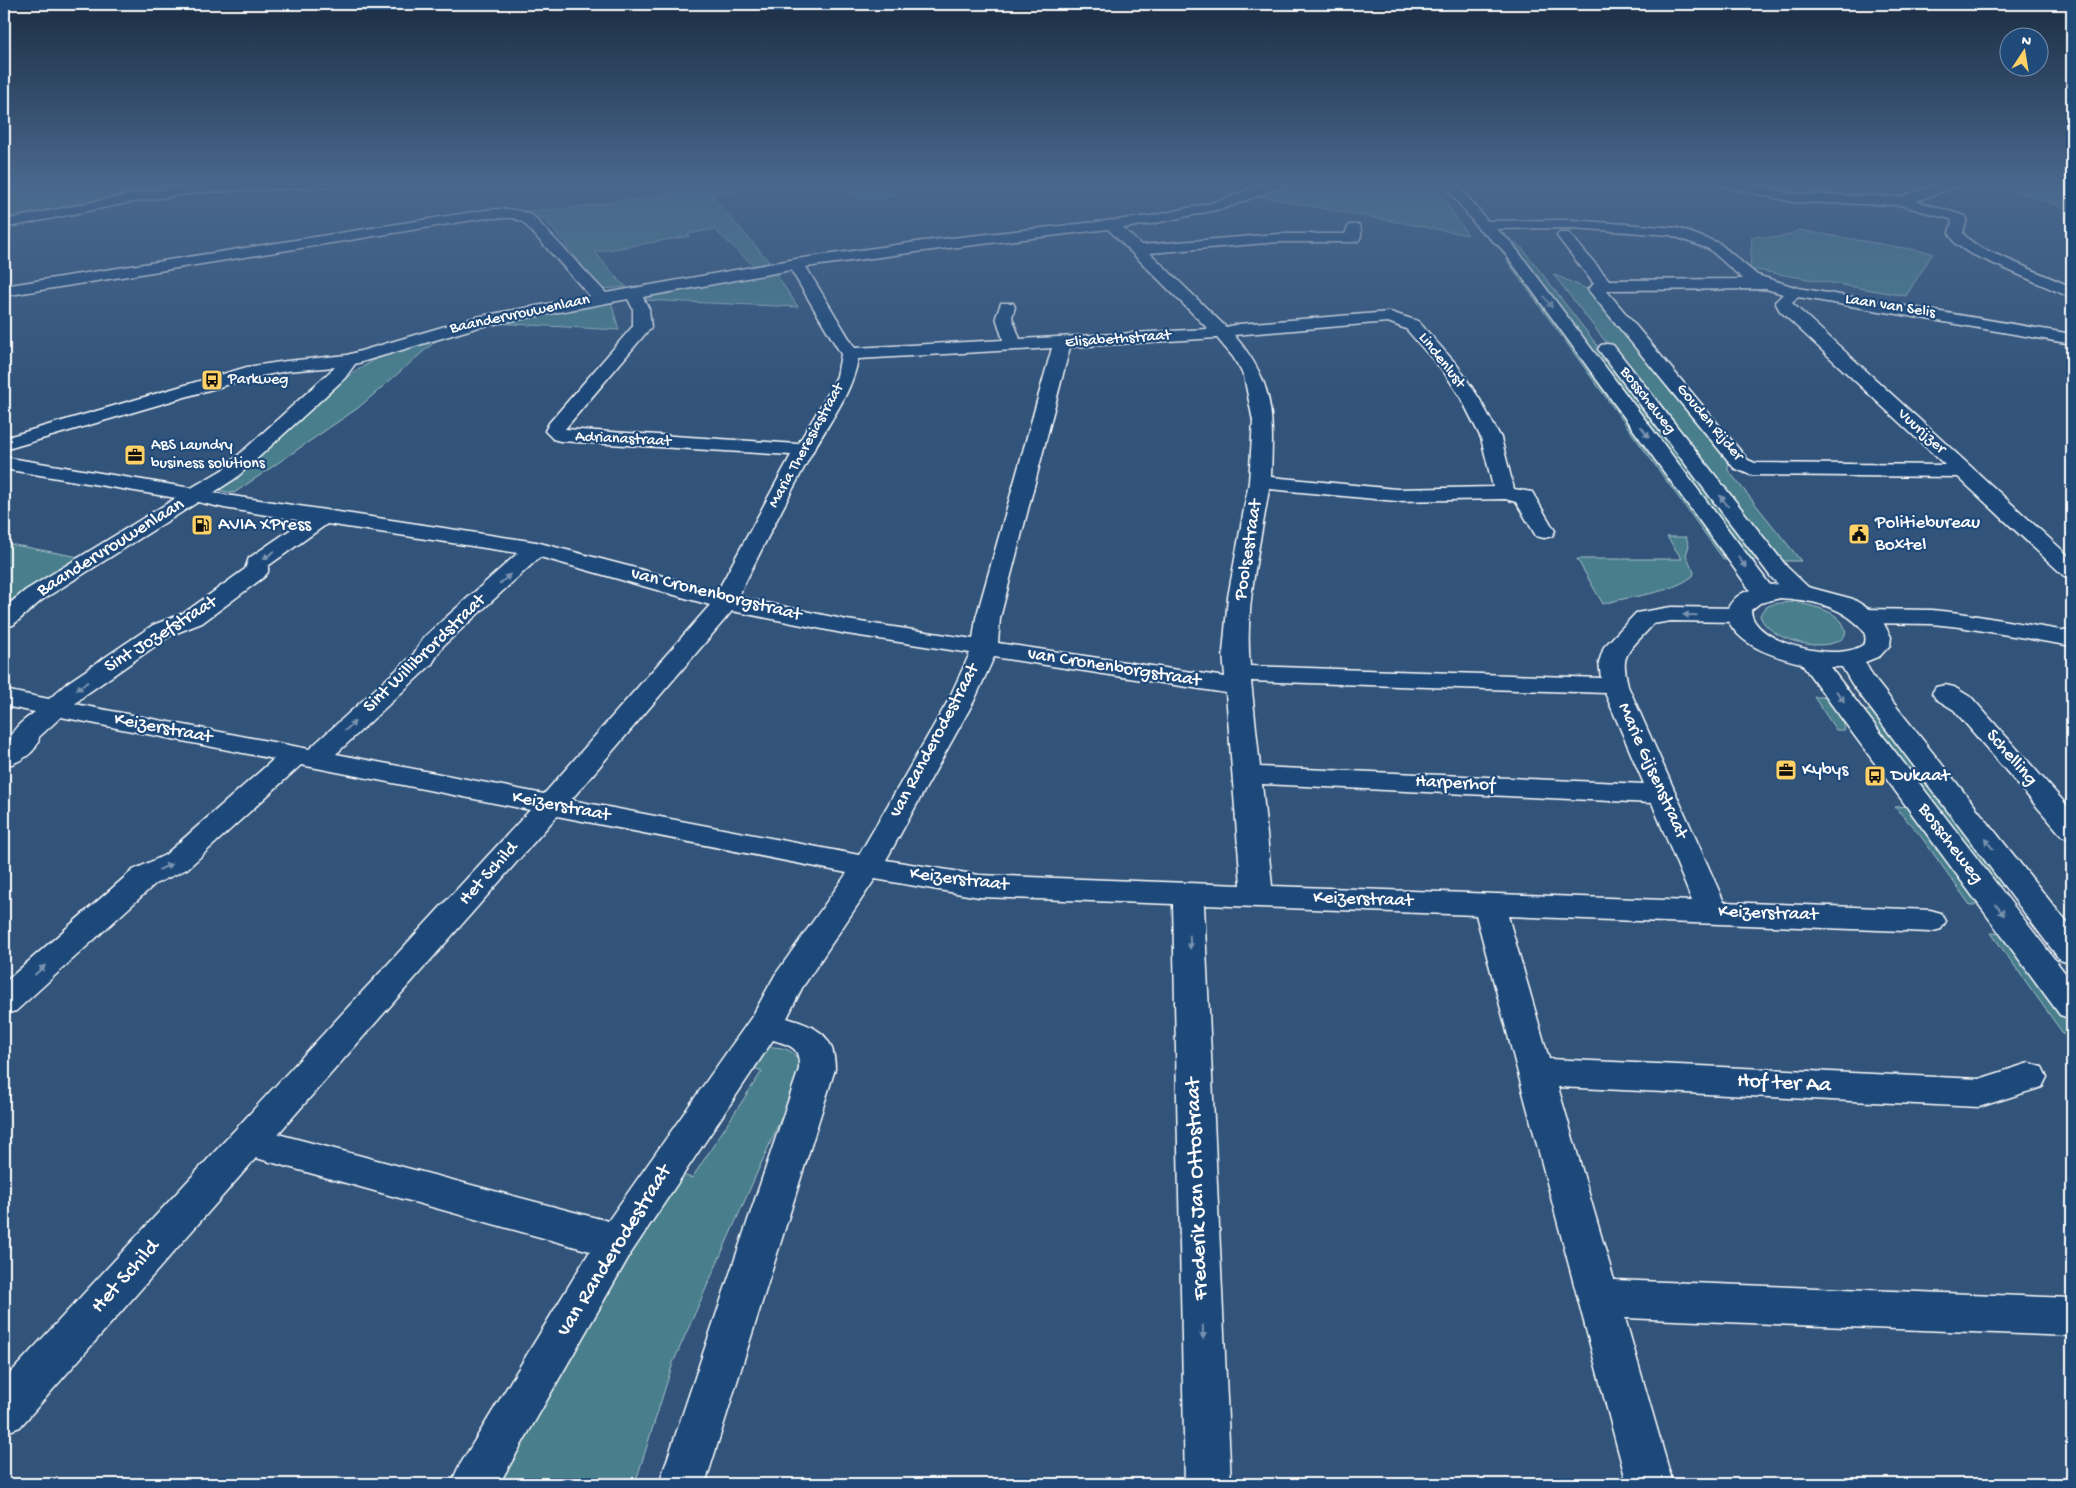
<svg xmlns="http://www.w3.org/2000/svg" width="2076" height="1488" font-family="'Gochi Hand',sans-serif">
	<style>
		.green { fill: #4a7f8d; stroke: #a4bfc6 }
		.water { fill: #477ea4; stroke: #91b2c8 }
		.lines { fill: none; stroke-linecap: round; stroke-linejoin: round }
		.minor-casing { stroke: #fff; stroke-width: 3 }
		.major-casing { stroke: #fff; stroke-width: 3 }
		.minor { fill: #1f4a7a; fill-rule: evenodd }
		.major { fill: #1f4a7a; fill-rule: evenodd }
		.oneway { fill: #7992af }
		.labels { text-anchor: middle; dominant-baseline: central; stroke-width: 4.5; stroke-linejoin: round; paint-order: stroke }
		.far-street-label { font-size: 16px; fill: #fff; stroke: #1f4a7a }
		.far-poi-label { font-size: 16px; fill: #fff; stroke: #1f4a7a; text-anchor: start }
		.poi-label { font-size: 19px; fill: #fff; stroke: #1f4a7a; text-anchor: start }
		.street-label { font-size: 19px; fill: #fff; stroke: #1f4a7a }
		.near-street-label { font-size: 22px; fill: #fff; stroke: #1f4a7a }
	</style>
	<rect width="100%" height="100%" fill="#32547b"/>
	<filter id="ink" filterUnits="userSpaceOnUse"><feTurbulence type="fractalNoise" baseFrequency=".02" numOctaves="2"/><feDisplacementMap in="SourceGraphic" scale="10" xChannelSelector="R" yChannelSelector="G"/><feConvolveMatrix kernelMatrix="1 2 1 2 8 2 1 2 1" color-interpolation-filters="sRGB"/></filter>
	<g filter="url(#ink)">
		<g class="green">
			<path d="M4,183H116L183,187L93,201L4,219Z"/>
			<path d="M705,183H784L711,195L770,263L754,266L714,229L688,234L690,236L595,252L620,282L627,287L601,289L547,222L524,211L563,209L709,189Z"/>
			<path d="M1293,183H1433L1468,235L1256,196Z"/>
			<path d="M1738,183H1926L1873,197L1788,194Z"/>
			<path d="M1991,183H2051L2072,193V210Z"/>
			<path d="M1798,230L1933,253L1906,296L1750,269L1752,236C1769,237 1784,240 1798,230Z"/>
			<path d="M1502,233L1523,249L1762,560H1747Z"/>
			<path d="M1513,260L1734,560H1724L1507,261Z"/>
			<path d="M771,273L776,274L798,307L642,300L646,296Z"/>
			<path d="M1553,274L1589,290L1731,463L1728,466V470L1801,561H1776Z"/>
			<path d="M611,302L619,330L494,323Z"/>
			<path d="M446,332L358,408L234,493L216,490L347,377C381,354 407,344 446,332Z"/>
			<path d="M1667,537H1686L1689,546L1686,555L1694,572L1693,576C1668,595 1632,595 1603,604L1577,559H1682Z"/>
			<path d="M4,543L84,558L4,607Z"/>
			<path d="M1793,602C1808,605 1841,610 1845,629C1847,635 1843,639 1838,641C1817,652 1768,639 1760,616C1764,602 1781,603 1793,602Z"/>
			<path d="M1814,697H1833L1839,704L1845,730H1836Z"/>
			<path d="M1876,710L2011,886H1991L1860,711Z"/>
			<path d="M1914,806L1986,905H1970L1920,835L1895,807Z"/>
			<path d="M1991,933L2008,934L2072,1021V1046Z"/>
			<path d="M773,1047C789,1048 796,1052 801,1067L798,1080L673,1363L635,1484H497L676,1173L692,1178L762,1071L748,1066L765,1048Z"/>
		</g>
		<path class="water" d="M870,183L898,184L896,196L880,199L858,198L852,189Z"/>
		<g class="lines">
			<g class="minor-casing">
				<g id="minor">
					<path d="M333,183L326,187L201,192L132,202L4,228V220L132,194L201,184Z"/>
					<path d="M1266,183H1286L1284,186L1225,208L1151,224L1123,228L1141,245L1279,234H1345L1349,225H1359C1362,230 1362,237 1358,241L1353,242H1279L1150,253L1226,327L1239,324L1390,312L1418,321L1457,365L1479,398L1501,438L1514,489L1532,492L1555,531L1552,536L1544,538L1536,536L1516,502L1505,499L1396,501L1269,489C1260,546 1244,608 1250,666L1601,678L1599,662L1604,647L1636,613L1671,607L1739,608L1748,610L1751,615L1748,620L1739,622L1671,621L1653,624C1645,635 1626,649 1625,662C1624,669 1627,679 1628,686L1724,902L1930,910L1941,913L1946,921L1941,929L1930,932L1508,916L1549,1059L1979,1079L2029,1063L2042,1067L2047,1077L2042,1087L1979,1107L1558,1087L1614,1280L2072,1298V1336L1625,1318L1673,1484H1627L1476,915L1204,905L1231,1484H1185L1173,904L979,897L875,879L802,988L787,1018C816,1027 835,1034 835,1069L705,1484H659L799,1069C800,1047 792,1046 773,1040L631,1253L499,1484H451L458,1468L590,1251L256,1158L20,1427L4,1433V1380L530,810L301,765L187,869L155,884L16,1011L4,1014V983L133,870L165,855L274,759L61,717L39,737C39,752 17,764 4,766V745L11,740C11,728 26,719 35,712L4,706V690L49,699L67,683L153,625L184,613L245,569L249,558L303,521L224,508L198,502L42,600L13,625L4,627V608L26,590L176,498L4,469V457L191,488L222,470L335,367L287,371L250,378L4,450V438L247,367L287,361L347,355L476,317L590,296L523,222L513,218H486L4,296V286L486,210C502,208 518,208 533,216L606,293L796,259L924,241L1151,216L1216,202ZM1108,229L1208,329L1020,339L1012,317L1015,307L1013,303H1001L996,317L1003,340L855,348L806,267L924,251ZM791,270L841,354L837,376L831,389L798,444L565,429L651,327L649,309L643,297ZM628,299L633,309V326L549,423L545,431L553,439L560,441L791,455L717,592L639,569L536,542L213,493L236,478L345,378L355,364L479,327ZM1388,322L1406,329L1444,372L1461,398L1481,438L1493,487L1396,489L1271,477C1273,416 1276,384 1234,335ZM1217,338L1233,357L1244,376L1253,421L1249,482L1228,597L1223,653L1225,677L998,643L1000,618L1070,347ZM1052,348L976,618L973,639L847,620L738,597C762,548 787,499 813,451C830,421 852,393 858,359ZM327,524L518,553L424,637L413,655L309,749L75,704L85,695L171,635L202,623L264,577L268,572V566ZM540,557L710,605L544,794L336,754L432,664L443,646ZM732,611L847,634L970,653L948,701L859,855L571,800ZM994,657L1226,693L1241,885L979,875L886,860L974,701ZM1251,681L1605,693L1644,784L1260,767ZM1262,784L1652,803L1692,901L1272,886ZM557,816L847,873L775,975L753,1015L608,1221L278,1134Z"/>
					<path d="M1720,183H1745L1793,194L1900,197L1940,183H1960L1958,186L1916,201L1965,216L1967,219L1963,233L1967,238L1979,247L2072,287V298L1969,253L1956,244L1949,233L1952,221L1950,219L1900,205L1793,202L1722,186Z"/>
					<path d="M1572,220L1677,228L1719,243L1757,275L1798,288L2072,334V344L1798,297L1792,303L2072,559V578L2064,576L1958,477L1751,475L1734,468L1590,292L1588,289L1594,284L1557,236L1559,233H1569L1609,280L1743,279L1709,249L1670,235L1572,228L1483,229L1478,228L1476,225L1478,222L1483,221ZM1766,289L1783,294L1775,302L1780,311L1945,465L1755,463L1748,460L1606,290Z"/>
					<path d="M1863,609L1932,610L1960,613L2072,632V646L1960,627L1932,624L1863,623L1854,621L1851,616L1854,611Z"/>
					<path d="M1945,685L1954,687L1972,698L2072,811V839L2062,836L1954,710L1936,699L1932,693L1936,687Z"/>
				</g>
			</g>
			<g class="major-casing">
				<path id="major" d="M1443,183H1457L1488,222L1511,242L1770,585L1778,584L1771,577L1601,353L1598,349L1601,345L1607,344L1613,345L1787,567L1808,587L1853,599L1872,611L1883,622L1891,637L1890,645L1880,656L1865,662L1873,677L2072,929V964L2060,960L1852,684L1842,667H1830L2072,982V1019L2060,1015L1801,663C1776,657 1744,648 1730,624C1727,618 1724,613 1729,606C1734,598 1740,593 1750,590L1501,248L1478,228ZM1780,598C1807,600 1835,604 1856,623C1863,629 1867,634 1865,643C1843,665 1751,644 1751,610L1760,603Z"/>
			</g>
			<use href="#minor" class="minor"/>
			<use href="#major" class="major"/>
		</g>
		<defs><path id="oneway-solid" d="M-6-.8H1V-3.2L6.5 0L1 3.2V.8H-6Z" transform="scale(1.25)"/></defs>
		<g class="oneway">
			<use href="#oneway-solid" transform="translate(1548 302) rotate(53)"/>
			<use href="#oneway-solid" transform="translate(1645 432) rotate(53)"/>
			<use href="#oneway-solid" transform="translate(1724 501) rotate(-128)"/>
			<use href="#oneway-solid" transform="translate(269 555) rotate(145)"/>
			<use href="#oneway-solid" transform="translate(1742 562) rotate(54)"/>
			<use href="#oneway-solid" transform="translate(505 579) rotate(-42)"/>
			<use href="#oneway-solid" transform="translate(1690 615) rotate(-179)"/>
			<use href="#oneway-solid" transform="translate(82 686) rotate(144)"/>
			<use href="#oneway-solid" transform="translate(1840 696) rotate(53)"/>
			<use href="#oneway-solid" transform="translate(350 726) rotate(-42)"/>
			<use href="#oneway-solid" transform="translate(1989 844) rotate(-128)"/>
			<use href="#oneway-solid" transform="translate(165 867) rotate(-24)"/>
			<use href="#oneway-solid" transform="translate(2000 910) rotate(53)"/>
			<use href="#oneway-solid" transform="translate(1190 942) rotate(88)"/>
			<use href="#oneway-solid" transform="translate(40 970) rotate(-42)"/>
			<use href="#oneway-solid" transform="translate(1203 1332) rotate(88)"/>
		</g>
	</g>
	<linearGradient id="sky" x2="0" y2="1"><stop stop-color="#1c2e44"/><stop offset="0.47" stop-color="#49678d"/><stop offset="1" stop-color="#49678d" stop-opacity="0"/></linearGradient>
	<rect width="2076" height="391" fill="url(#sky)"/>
	<defs>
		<g id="bus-square" transform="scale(1.125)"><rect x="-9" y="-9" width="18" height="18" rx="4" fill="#ffd166" stroke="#1f4a7a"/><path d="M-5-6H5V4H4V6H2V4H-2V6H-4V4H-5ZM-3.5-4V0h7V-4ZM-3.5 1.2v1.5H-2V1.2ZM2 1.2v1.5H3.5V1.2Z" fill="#111"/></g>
		<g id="office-square" transform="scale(1.125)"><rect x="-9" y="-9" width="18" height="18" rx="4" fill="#ffd166" stroke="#1f4a7a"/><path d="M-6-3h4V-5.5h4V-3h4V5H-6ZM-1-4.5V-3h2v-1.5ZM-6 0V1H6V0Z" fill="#111"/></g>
		<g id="fuel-square" transform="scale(1.125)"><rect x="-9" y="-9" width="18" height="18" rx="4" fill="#ffd166" stroke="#1f4a7a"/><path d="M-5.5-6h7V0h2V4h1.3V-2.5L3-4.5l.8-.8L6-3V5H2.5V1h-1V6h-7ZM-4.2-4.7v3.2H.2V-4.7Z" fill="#111"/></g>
		<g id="civic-square" transform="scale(1.125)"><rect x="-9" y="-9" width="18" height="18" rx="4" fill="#ffd166" stroke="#1f4a7a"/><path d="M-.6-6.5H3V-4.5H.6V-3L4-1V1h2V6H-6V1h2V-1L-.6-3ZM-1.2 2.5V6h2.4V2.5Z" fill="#111"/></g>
	</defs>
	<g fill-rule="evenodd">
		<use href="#bus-square" x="212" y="380"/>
		<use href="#office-square" x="135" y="455"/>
		<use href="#fuel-square" x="202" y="525"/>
		<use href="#civic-square" x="1859" y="534"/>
		<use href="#office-square" x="1786" y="770"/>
		<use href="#bus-square" x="1875" y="776"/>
	</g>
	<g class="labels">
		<g class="far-street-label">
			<text transform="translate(1890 307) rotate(9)">Laan van Selis</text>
			<text transform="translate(520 315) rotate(-12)">Baandervrouwenlaan</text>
			<text transform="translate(1118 340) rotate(-4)">Elisabethstraat</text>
			<text transform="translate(1441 361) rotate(52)">Lindenlust</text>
			<text transform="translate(1647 401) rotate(52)">Bosscheweg</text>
			<text transform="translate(1709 423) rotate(50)">Gouden Rijder</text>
			<text transform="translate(1921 432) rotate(42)">Vuurijzer</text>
			<text transform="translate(623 440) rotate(3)">Adrianastraat</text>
			<text transform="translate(807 446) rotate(-61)">Maria Theresiastraat</text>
		</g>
		<g class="far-poi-label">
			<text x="228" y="380">Parkweg</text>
			<text x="151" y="446">ABS Laundry<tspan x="151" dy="18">business solutions</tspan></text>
		</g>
		<g class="poi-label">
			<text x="1875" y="523">Politiebureau<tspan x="1875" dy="22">Boxtel</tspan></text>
			<text x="218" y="525">AVIA XPress</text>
			<text x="1802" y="770">Kybys</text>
			<text x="1891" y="776">Dukaat</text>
		</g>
		<g class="street-label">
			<text transform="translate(111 548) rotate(-32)">Baandervrouwenlaan</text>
			<text transform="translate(1249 550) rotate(-81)">Poolsestraat</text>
			<text transform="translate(716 595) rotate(14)">van Cronenborgstraat</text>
			<text transform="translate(161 635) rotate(-32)">Sint Jozefstraat</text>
			<text transform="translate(425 654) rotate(-44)">Sint Willibrordstraat</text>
			<text transform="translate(1114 668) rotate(9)">van Cronenborgstraat</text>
			<text transform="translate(163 729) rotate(11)">Keizerstraat</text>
			<text transform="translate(935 741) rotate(-62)">van Randerodestraat</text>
			<text transform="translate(2011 758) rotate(49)">Schelling</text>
			<text transform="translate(1652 771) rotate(66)">Marie Gijsenstraat</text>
			<text transform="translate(1455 784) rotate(3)">Harperhof</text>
			<text transform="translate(561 807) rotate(11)">Keizerstraat</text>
			<text transform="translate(1950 844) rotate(53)">Bosscheweg</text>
			<text transform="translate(489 874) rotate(-48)">Het Schild</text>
			<text transform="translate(959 880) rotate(7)">Keizerstraat</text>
			<text transform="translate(1363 900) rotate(2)">Keizerstraat</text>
			<text transform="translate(1768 914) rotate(2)">Keizerstraat</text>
		</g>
		<g class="near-street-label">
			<text transform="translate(1784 1084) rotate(3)">Hof ter Aa</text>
			<text transform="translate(1198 1189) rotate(-92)">Frederik Jan Ottostraat</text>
			<text transform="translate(615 1251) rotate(-58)">van Randerodestraat</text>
			<text transform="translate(126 1277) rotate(-48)">Het Schild</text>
		</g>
	</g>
	<rect width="2076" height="1488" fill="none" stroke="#1f4a7a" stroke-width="20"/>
	<rect x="10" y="10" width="2056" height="1468" fill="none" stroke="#fff" stroke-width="2" filter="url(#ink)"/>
	<g transform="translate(2024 52) rotate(12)"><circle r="24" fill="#1f4a7a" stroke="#7992af"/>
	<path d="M0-4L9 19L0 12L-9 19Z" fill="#ffd166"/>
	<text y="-8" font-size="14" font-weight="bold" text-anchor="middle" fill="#ffffff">N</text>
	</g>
</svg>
